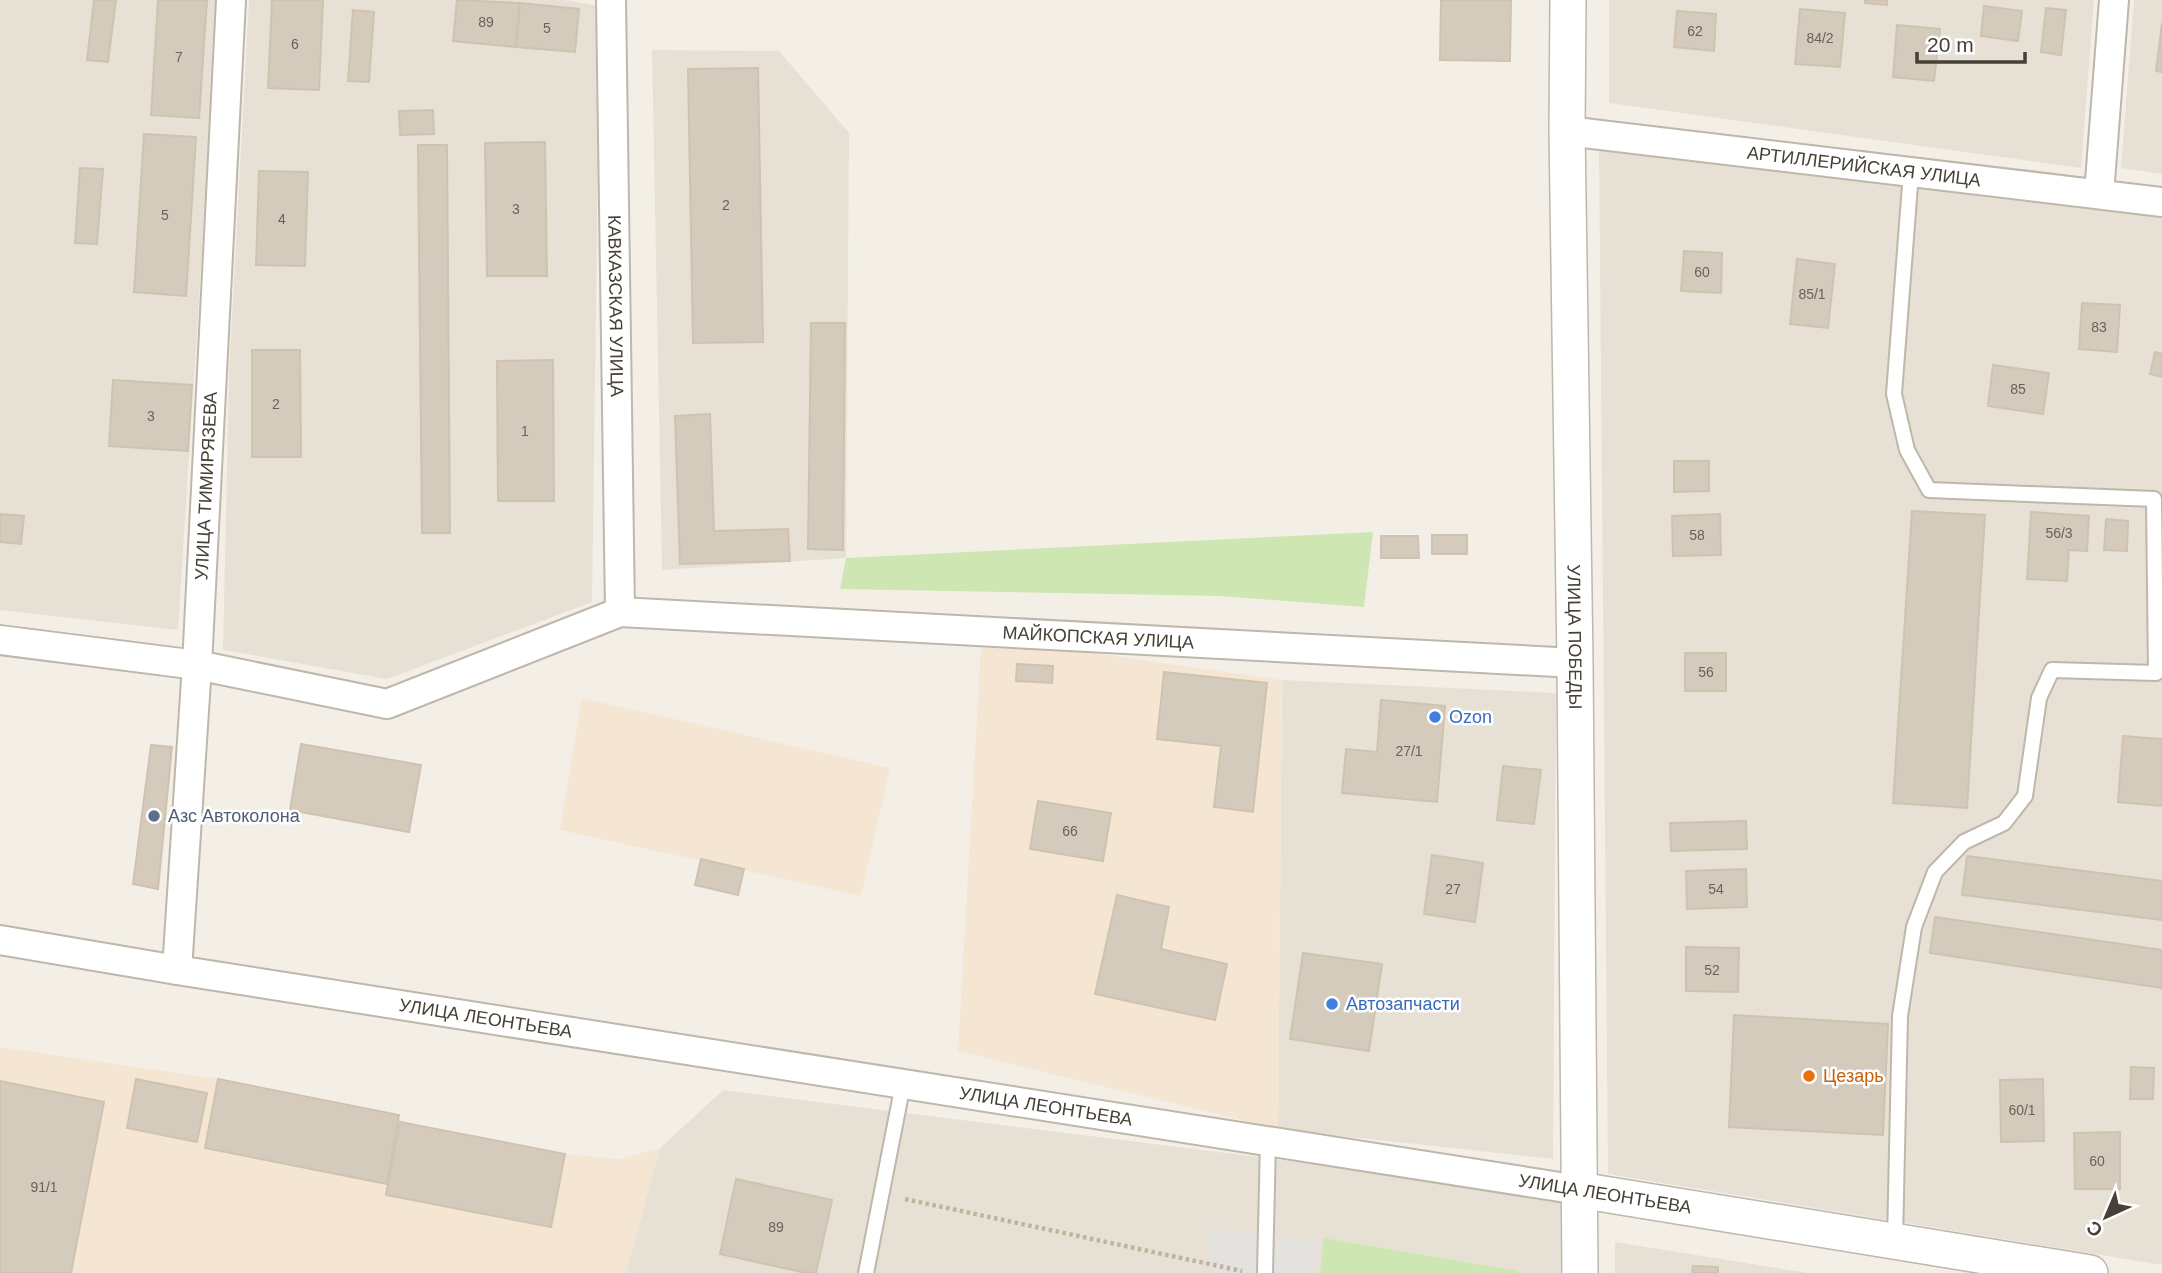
<svg xmlns="http://www.w3.org/2000/svg" width="2162" height="1273" font-family="Arial,sans-serif">
	<style>
		.residential { fill: #e7e1d5 }
		.commercial { fill: #f4e6d3 }
		.green { fill: #cee6b1 }
		.parking { fill: #e4e2df }
		.building { fill: #d4cbbd; stroke: #cfc3b0; stroke-width: 2 }
		.lines { fill: none; stroke-linecap: round; stroke-linejoin: round }
		.service-casing { stroke: #beb7aa; stroke-width: 18 }
		.minor-casing { stroke: #beb7aa; stroke-width: 32 }
		.tertiary-casing { stroke: #beb7aa; stroke-width: 38 }
		.path { stroke: #bfb39b; stroke-width: 4.5; stroke-dasharray: 3.5 3.5; stroke-linecap: butt }
		.service { stroke: #fff; stroke-width: 14 }
		.minor { stroke: #fff; stroke-width: 28 }
		.tertiary { stroke: #fff; stroke-width: 35 }
		.shop-dot { fill: #3f7fe0; stroke: #fff; stroke-width: 2.5 }
		.service-dot { fill: #5c6f8a; stroke: #fff; stroke-width: 2.5 }
		.food-dot { fill: #e8710a; stroke: #fff; stroke-width: 2.5 }
		.labels { text-anchor: middle; dominant-baseline: central; stroke-width: 5; stroke-linejoin: round; paint-order: stroke }
		.number-label { font-size: 14px; fill: #6a6358 }
		.street-label { font-size: 18px; fill: #464036; stroke: #fff }
		.shop-label { font-size: 18px; fill: #366cbe; stroke: #fff; text-anchor: start }
		.service-label { font-size: 18px; fill: #4e5e75; stroke: #fff; text-anchor: start }
		.food-label { font-size: 18px; fill: #c56008; stroke: #fff; text-anchor: start }
	</style>
	<rect width="100%" height="100%" fill="#f3efe7"/>
	<g class="residential">
		<path d="M0,0H218L178,630L0,610Z"/>
		<path d="M249,0H564L600,6L592,602L387,679L223,650L229,374Z"/>
		<path d="M1609,0H2094L2081,168L1609,103Z"/>
		<path d="M2134,0H2162V174L2121,168Z"/>
		<path d="M652,50L779,51L849,133L846,558L662,570Z"/>
		<path d="M1599,149L2162,218V1265L1608,1174Z"/>
		<path d="M1282,680L1556,693L1553,1159L1278,1129Z"/>
		<path d="M723,1090L1570,1196V1273H626L660,1148Z"/>
		<path d="M1615,1242L1808,1273H1615Z"/>
	</g>
	<g class="commercial">
		<path d="M981,646L1084,652L1282,680L1278,1129L958,1051Z"/>
		<path d="M582,698L890,768L861,896L560,830Z"/>
		<path d="M0,1047L218,1079L399,1115L401,1122L565,1154L619,1159L660,1148L626,1273H0Z"/>
	</g>
	<g class="green">
		<path d="M1373,532L1364,607L1221,596L840,589L846,558Z"/>
		<path d="M1324,1238L1518,1271V1273H1320Z"/>
	</g>
	<path class="parking" d="M1210,1230L1317,1243L1314,1273H1209Z"/>
	<g class="building">
		<path d="M94,0H116L108,62L87,60Z"/>
		<path d="M158,0H207L199,118L151,115Z"/>
		<path d="M272,0H323L319,90L268,88Z"/>
		<path d="M457,0L520,3L516,47L453,41Z"/>
		<path d="M1441,0H1511L1510,61L1440,60Z"/>
		<path d="M1865,0H1887V5L1865,3Z"/>
		<path d="M520,3L579,9L575,52L516,47Z"/>
		<path d="M1984,6L2022,11L2018,41L1981,36Z"/>
		<path d="M2046,8L2066,10L2061,55L2041,52Z"/>
		<path d="M1800,9L1845,13L1840,67L1795,64Z"/>
		<path d="M353,10L374,12L369,82L348,81Z"/>
		<path d="M1677,11L1716,14L1714,51L1674,47Z"/>
		<path d="M2162,23V72L2156,71Z"/>
		<path d="M1897,25L1940,29L1934,81L1893,77Z"/>
		<path d="M758,68L763,342L693,343L688,69Z"/>
		<path d="M433,110L434,134L400,135L399,111Z"/>
		<path d="M144,134L196,137L186,296L134,292Z"/>
		<path d="M545,142L547,276H487L485,143Z"/>
		<path d="M418,145H447L450,533H422Z"/>
		<path d="M80,168L103,169L97,244L75,243Z"/>
		<path d="M259,171L308,172L305,266L256,265Z"/>
		<path d="M1684,251L1722,253L1721,293L1681,291Z"/>
		<path d="M1797,259L1835,264L1828,328L1790,324Z"/>
		<path d="M2082,303L2120,305L2117,352L2079,349Z"/>
		<path d="M811,323H845L843,550L808,549Z"/>
		<path d="M252,350H300L301,457H252Z"/>
		<path d="M2155,352L2162,354V377L2150,374Z"/>
		<path d="M553,360L554,501H498L497,361Z"/>
		<path d="M1993,365L2049,373L2043,414L1988,406Z"/>
		<path d="M113,380L192,385L188,451L109,446Z"/>
		<path d="M710,414L714,531L788,529L790,561L680,564L675,416Z"/>
		<path d="M1674,461H1709V491L1674,492Z"/>
		<path d="M1912,511L1985,515L1967,808L1893,803Z"/>
		<path d="M2031,512L2089,516L2087,551L2069,550L2067,581L2027,579Z"/>
		<path d="M0,514L24,516L21,544L0,542Z"/>
		<path d="M1720,514L1721,555L1673,556L1672,516Z"/>
		<path d="M2106,519L2128,521L2127,551L2104,550Z"/>
		<rect x="1432" y="535" width="35" height="19"/>
		<path d="M1381,536H1418L1419,558H1381Z"/>
		<rect x="1685" y="653" width="41" height="38"/>
		<path d="M1017,664L1053,666L1052,683L1016,681Z"/>
		<path d="M1164,672L1267,683L1253,812L1214,807L1221,746L1157,739Z"/>
		<path d="M1381,700L1445,706L1437,802L1342,793L1346,749L1377,752Z"/>
		<path d="M2123,736L2162,739V806L2118,802Z"/>
		<path d="M301,744L421,765L409,832L290,810Z"/>
		<path d="M151,745L172,747L158,889L133,884Z"/>
		<path d="M1503,766L1541,770L1534,824L1497,820Z"/>
		<path d="M1038,801L1111,813L1103,861L1030,849Z"/>
		<path d="M1746,821L1747,849L1671,851L1670,823Z"/>
		<path d="M1432,855L1483,863L1475,922L1424,914Z"/>
		<path d="M1967,856L2162,881V920L1962,895Z"/>
		<path d="M701,859L744,869L738,895L695,885Z"/>
		<path d="M1746,869L1747,907L1687,909L1686,871Z"/>
		<path d="M1117,895L1169,907L1161,949L1227,964L1215,1020L1095,994Z"/>
		<path d="M1935,917L2162,950V988L1930,953Z"/>
		<path d="M1686,947L1739,948L1738,992L1686,991Z"/>
		<path d="M1303,953L1382,964L1369,1051L1290,1039Z"/>
		<path d="M1734,1015L1888,1024L1883,1135L1729,1127Z"/>
		<path d="M2131,1067L2154,1068L2153,1099H2130Z"/>
		<path d="M136,1079L207,1093L197,1142L127,1128Z"/>
		<path d="M218,1079L399,1115L387,1184L205,1148Z"/>
		<path d="M2043,1079L2044,1141L2001,1142L2000,1080Z"/>
		<path d="M0,1081L104,1102L71,1273H0Z"/>
		<path d="M400,1122L565,1154L551,1227L386,1195Z"/>
		<path d="M2120,1132V1189H2075L2074,1133Z"/>
		<path d="M736,1179L832,1200L816,1273H806L720,1254Z"/>
		<path d="M1693,1266L1718,1267V1273H1692Z"/>
	</g>
	<g class="lines">
		<g class="service-casing">
			<g id="service">
				<path d="M1895,1240L1900,1016L1914,927L1935,872L1964,842L2004,823L2025,796L2039,698L2052,670L2156,673L2154,499L1929,490L1907,450L1894,394L1911,172"/>
				<path d="M866,1273L903,1084"/>
				<path d="M1265,1273L1268,1141"/>
			</g>
		</g>
		<g class="minor-casing">
			<g id="minor">
				<path id="s1" d="M611,0L620,612"/>
				<path id="s2" d="M1567,131L2162,202"/>
				<path d="M2099,194L2114,0"/>
				<path id="s3" d="M0,640L197,665L387,704L620,612L1575,663"/>
				<path id="s4" d="M0,940L177,970L1579,1190"/>
				<path id="s5" d="M177,970L197,665L231,0"/>
			</g>
		</g>
		<g class="tertiary-casing">
			<g id="tertiary">
				<path id="s6" d="M1568,0L1567,131L1575,663L1580,1273"/>
				<path d="M1579,1190L2090,1273"/>
			</g>
		</g>
		<path class="path" d="M905,1199L1242,1271"/>
		<use href="#service" class="service"/>
		<use href="#minor" class="minor"/>
		<use href="#tertiary" class="tertiary"/>
	</g>
	<g class="shop-dot">
		<circle cx="1435" cy="717" r="7"/>
		<circle cx="1332" cy="1004" r="7"/>
	</g>
	<circle class="service-dot" cx="154" cy="816" r="7"/>
	<circle class="food-dot" cx="1809" cy="1076" r="7"/>
	<g class="labels">
		<g class="number-label">
			<text x="486" y="22">89</text>
			<text x="547" y="28">5</text>
			<text x="1695" y="31">62</text>
			<text x="1820" y="38">84/2</text>
			<text x="295" y="44">6</text>
			<text x="179" y="57">7</text>
			<text x="726" y="205">2</text>
			<text x="516" y="209">3</text>
			<text x="165" y="215">5</text>
			<text x="282" y="219">4</text>
			<text x="1702" y="272">60</text>
			<text x="1812" y="294">85/1</text>
			<text x="2099" y="327">83</text>
			<text x="2018" y="389">85</text>
			<text x="276" y="404">2</text>
			<text x="151" y="416">3</text>
			<text x="525" y="431">1</text>
			<text x="2059" y="533">56/3</text>
			<text x="1697" y="535">58</text>
			<text x="1706" y="672">56</text>
			<text x="1409" y="751">27/1</text>
			<text x="1070" y="831">66</text>
			<text x="1453" y="889">27</text>
			<text x="1716" y="889">54</text>
			<text x="1712" y="970">52</text>
			<text x="2022" y="1110">60/1</text>
			<text x="2097" y="1161">60</text>
			<text x="44" y="1187">91/1</text>
			<text x="776" y="1227">89</text>
		</g>
		<g class="street-label">
			<text stroke="none"><textPath href="#s2" startOffset="299">АРТИЛЛЕРИЙСКАЯ УЛИЦА</textPath></text>
			<text stroke="none"><textPath href="#s1" startOffset="306">КАВКАЗСКАЯ УЛИЦА</textPath></text>
			<text stroke="none"><textPath href="#s5" startOffset="485">УЛИЦА ТИМИРЯЗЕВА</textPath></text>
			<text stroke="none"><textPath href="#s6" startOffset="637">УЛИЦА ПОБЕДЫ</textPath></text>
			<text stroke="none"><textPath href="#s3" startOffset="1122">МАЙКОПСКАЯ УЛИЦА</textPath></text>
			<text stroke="none"><textPath href="#s4" startOffset="492">УЛИЦА ЛЕОНТЬЕВА</textPath></text>
			<text stroke="none"><textPath href="#s4" startOffset="1059">УЛИЦА ЛЕОНТЬЕВА</textPath></text>
			<text transform="translate(1605 1194) rotate(9)">УЛИЦА ЛЕОНТЬЕВА</text>
		</g>
		<g class="shop-label">
			<text x="1449" y="717">Ozon</text>
			<text x="1346" y="1004">Автозапчасти</text>
		</g>
		<g class="service-label">
			<text x="168" y="816">Азс Автоколона</text>
		</g>
		<g class="food-label">
			<text x="1823" y="1076">Цезарь</text>
		</g>
	</g>
	<g transform="translate(2106 1217) rotate(224)" stroke="#ffffff" stroke-width="5" paint-order="stroke">
	<path d="M0-5L12 26L0 18L-12 26Z" fill="#464036"/>
	<text y="-10" font-size="19" font-weight="bold" text-anchor="middle" fill="#464036">С</text>
	</g>
	<path d="M1917 52v10h108v-10" fill="none" stroke="#464036" stroke-width="3.5"/>
	<text x="1927" y="52" font-size="21" fill="#464036" stroke="#ffffff" stroke-width="5" paint-order="stroke">20 m</text>
</svg>
